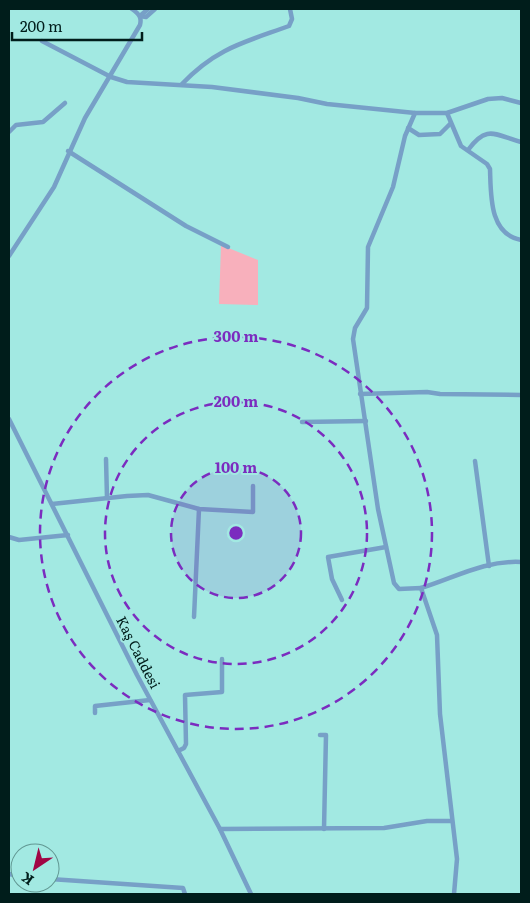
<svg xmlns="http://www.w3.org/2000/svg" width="530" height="903" font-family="Literata,serif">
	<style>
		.green { fill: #f8b0bc }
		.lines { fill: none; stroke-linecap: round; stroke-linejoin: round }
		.minor { stroke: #77a0c7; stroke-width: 4.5 }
		.ring { fill: none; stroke: #7b2cbf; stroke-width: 2.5; stroke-dasharray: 9 6 }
		.labels { text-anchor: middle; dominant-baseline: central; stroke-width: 4; stroke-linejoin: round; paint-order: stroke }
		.street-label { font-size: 14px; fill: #001d1b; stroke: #a2e9e2 }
		.centre { fill: #7b2cbf; stroke: #a2e9e2; stroke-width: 2.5 }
		.ring-label { font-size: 15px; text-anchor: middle; font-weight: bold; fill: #7b2cbf; stroke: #a2e9e2; stroke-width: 4; stroke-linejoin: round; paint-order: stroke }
	</style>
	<rect width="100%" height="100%" fill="#a2e9e2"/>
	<path class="green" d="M221,245L258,260V305L219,304Z"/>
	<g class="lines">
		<g class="minor">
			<path d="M140,16L146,17L155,9"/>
			<path d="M140,16L148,9"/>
			<path d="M42,41L111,77L127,82L212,87L298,98L327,104L415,113H447L488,99L502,98L521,103"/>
			<path d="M182,84C216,48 245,42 289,26L292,19L290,9"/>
			<path d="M415,113L405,136L393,187L368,247L367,308L355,328L353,339L378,509L394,583L399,589L421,588L437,635L440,714L457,859L454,894"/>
			<path d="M447,113L461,146L487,164L490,169C491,195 489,234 521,240"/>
			<path d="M408,128L419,135L440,134L450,124"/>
			<path d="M9,132L16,125L43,122L65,103"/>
			<path d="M468,150C487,124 495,135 521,142"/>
			<path d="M68,151L186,226L228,247"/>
			<path d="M9,256L54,187L85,118L140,25C142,17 139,14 132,9"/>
			<path d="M360,394L427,392L440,394L521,395"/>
			<path d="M9,419L137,675L220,829L251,894"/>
			<path d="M302,422L366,421"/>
			<path d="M106,459L107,498"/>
			<path d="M475,461L489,566"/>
			<path d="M52,504L127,496L148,495L199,509L253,512V486"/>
			<path d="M9,537L19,540L68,535"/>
			<path d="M421,588C454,578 485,560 521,562"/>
			<path d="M342,600L332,579L328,557L386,547"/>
			<path d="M194,617L199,509"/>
			<path d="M95,713V706L150,700"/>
			<path d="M320,735H326L324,829"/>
			<path d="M178,751L184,748L186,744L185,695L222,692V659"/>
			<path d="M220,829L384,828L427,821H452"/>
			<path d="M9,874L20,876"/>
			<path d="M50,879L183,888L185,894"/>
		</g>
	</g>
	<circle cx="236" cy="533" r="65" fill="#7b2cbf" fill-opacity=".12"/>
	<g class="ring">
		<circle cx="236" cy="533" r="65"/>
		<circle cx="236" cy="533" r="131"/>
		<circle cx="236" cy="533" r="196"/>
	</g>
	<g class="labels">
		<g class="street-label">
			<text transform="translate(139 652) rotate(63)">Kaş Caddesi</text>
		</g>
	</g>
	<circle cx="236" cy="533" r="8" class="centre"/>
	<g class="ring-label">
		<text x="236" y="342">300 m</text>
		<text x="236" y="407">200 m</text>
		<text x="236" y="473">100 m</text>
	</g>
	<rect width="530" height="903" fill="none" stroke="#001d1b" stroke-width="20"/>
	<g transform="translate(35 868) rotate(215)"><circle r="24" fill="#a2e9e2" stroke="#619792"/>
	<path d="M0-4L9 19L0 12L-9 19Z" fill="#a10544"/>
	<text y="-8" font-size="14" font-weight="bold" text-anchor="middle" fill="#001d1b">K</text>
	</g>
	<path d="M12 32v8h130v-8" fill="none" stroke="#001d1b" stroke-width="2.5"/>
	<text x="20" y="32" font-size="15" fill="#001d1b" stroke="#a2e9e2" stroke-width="4" paint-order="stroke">200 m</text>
</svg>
